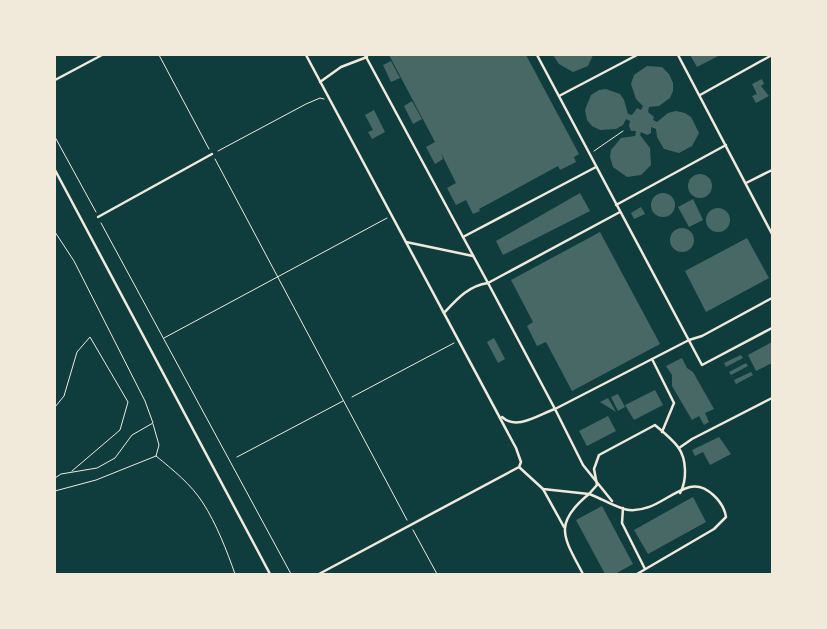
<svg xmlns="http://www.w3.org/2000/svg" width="827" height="629" font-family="'Public Sans',sans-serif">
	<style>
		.building { fill: #486865 }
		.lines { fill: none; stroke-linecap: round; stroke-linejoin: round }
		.path { stroke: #f1e9da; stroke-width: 1 }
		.service { stroke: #f1e9da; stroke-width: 2.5 }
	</style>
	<rect width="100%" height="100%" fill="#0f3d3e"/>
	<g class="building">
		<path d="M389,55H526L579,154L574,157L576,162L560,170L558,166L479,209L480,211L473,214L466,200L456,205L447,188L456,183L441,153L443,159L435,164L426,147L435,142Z"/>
		<path d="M553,55H593L588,66L573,72L559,64Z"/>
		<path d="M690,55H720L697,67Z"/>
		<path d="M391,61L400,78L391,82L383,65Z"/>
		<path d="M647,66L662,67L669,74L673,83V91L670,98L659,106L649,107L648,112L654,117L653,120L657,122L668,113L676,111L685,113L691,117L699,133L692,146L679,153L664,149L657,137L656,129L651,127V133L647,135L641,132L640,135L650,148L651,165L641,175L627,177L613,167L610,157L611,150L621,138L635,136L636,131H631L629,126L630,121L626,119L623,125L616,129L600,130L592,126L587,120L585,110L591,95L599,90L606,89L620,94L624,100L628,114L632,115L637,108L641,110L643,106L636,99L631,84L634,75Z"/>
		<path d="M762,79L764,84L761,86L769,96L756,103L752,96L757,94L752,84Z"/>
		<path d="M412,101L422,119L413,124L404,106Z"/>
		<path d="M374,110L385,132L372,139L368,132L373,130L365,115Z"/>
		<circle cx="700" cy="186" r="12"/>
		<path d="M580,193L590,211L503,255L496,241Z"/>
		<circle cx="663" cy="205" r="12"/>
		<path d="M693,199L703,220L689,227L678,207Z"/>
		<path d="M641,207L645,214L634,219L631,213Z"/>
		<circle cx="718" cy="220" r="12"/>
		<circle cx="682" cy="240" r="12"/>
		<path d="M600,232L660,344L572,391L546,342L537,346L527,326L533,322L511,280Z"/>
		<path d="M747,238L769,278L706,312L685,271Z"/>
		<path d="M494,338L505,359L498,363L487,342Z"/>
		<path d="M772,342V363L756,371L748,355Z"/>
		<path d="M741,355L743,358L726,367L724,363Z"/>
		<path d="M682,358L687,368L693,372L714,409L705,413L709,422L704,425L699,416L692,420L672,386V375L666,366Z"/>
		<path d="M746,363L748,366L731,375L729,372Z"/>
		<path d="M751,372L753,375L736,384L734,380Z"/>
		<path d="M655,390L663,405L634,420L625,405Z"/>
		<path d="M618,394L625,407L618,411L611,397Z"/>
		<path d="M608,398L616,412L600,402Z"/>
		<path d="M608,416L616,431L587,446L579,431Z"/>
		<path d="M719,437L731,454L710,465L703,452L695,456L692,450Z"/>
		<path d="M693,497L706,522L648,554L634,530Z"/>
		<path d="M602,506L633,564L615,574H605L576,520Z"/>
	</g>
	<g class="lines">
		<g class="path">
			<path d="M159,55L209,149"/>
			<path d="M55,137L96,212"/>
			<path d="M218,151L306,104L320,98L324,99"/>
			<path d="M594,151L623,131"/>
			<path d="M215,159L407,520"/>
			<path d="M101,223L291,574"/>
			<path d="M55,232L74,261L145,401L153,423L132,435L115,458L97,468L61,474L55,478"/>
			<path d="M164,338L387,218"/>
			<path d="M352,397L454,343"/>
			<path d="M55,407L64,396L77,352L90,337L128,402L120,430L72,471"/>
			<path d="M156,456C173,470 191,484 203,503C216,523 227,551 235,574"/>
			<path d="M237,457L343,401"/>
			<path d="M55,491L96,480L156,456L159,445L153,424"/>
			<path d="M413,530L437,574"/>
		</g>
		<g class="service">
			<path d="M306,55L516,448L521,462L519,467L319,574"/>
			<path d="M365,55L463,237L596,167"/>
			<path d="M537,55L702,365L772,328"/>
			<path d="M678,55L772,234"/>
			<path d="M55,80L102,55"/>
			<path d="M320,82L341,67L367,57"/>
			<path d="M700,95L772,55"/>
			<path d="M559,96L637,55"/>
			<path d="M55,170L270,574"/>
			<path d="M746,183L772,170"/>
			<path d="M616,205L726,145"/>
			<path d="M98,217L212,154"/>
			<path d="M463,237L488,283L620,212"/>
			<path d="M406,242L473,256"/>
			<path d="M444,313C457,299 468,286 488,283L555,409L689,340L702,336L772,298"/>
			<path d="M652,359L674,403L662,432"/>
			<path d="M502,417C517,431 539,414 555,409L583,465L612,501"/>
			<path d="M679,448L692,439L772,398"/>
			<path d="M519,467L543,489L589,494L597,485L594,469L599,455L655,425C663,432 672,439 678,447C687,459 687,481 680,493"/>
			<path d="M543,489L564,527"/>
			<path d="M623,508L622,523L645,569"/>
			<path d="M583,574C564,538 552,524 589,494C601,498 618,509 629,510C654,512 668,493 690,487C707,483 724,503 726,517L714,529L637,574"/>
		</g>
	</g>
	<rect width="827" height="629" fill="none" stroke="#f1e9da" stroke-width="112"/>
</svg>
